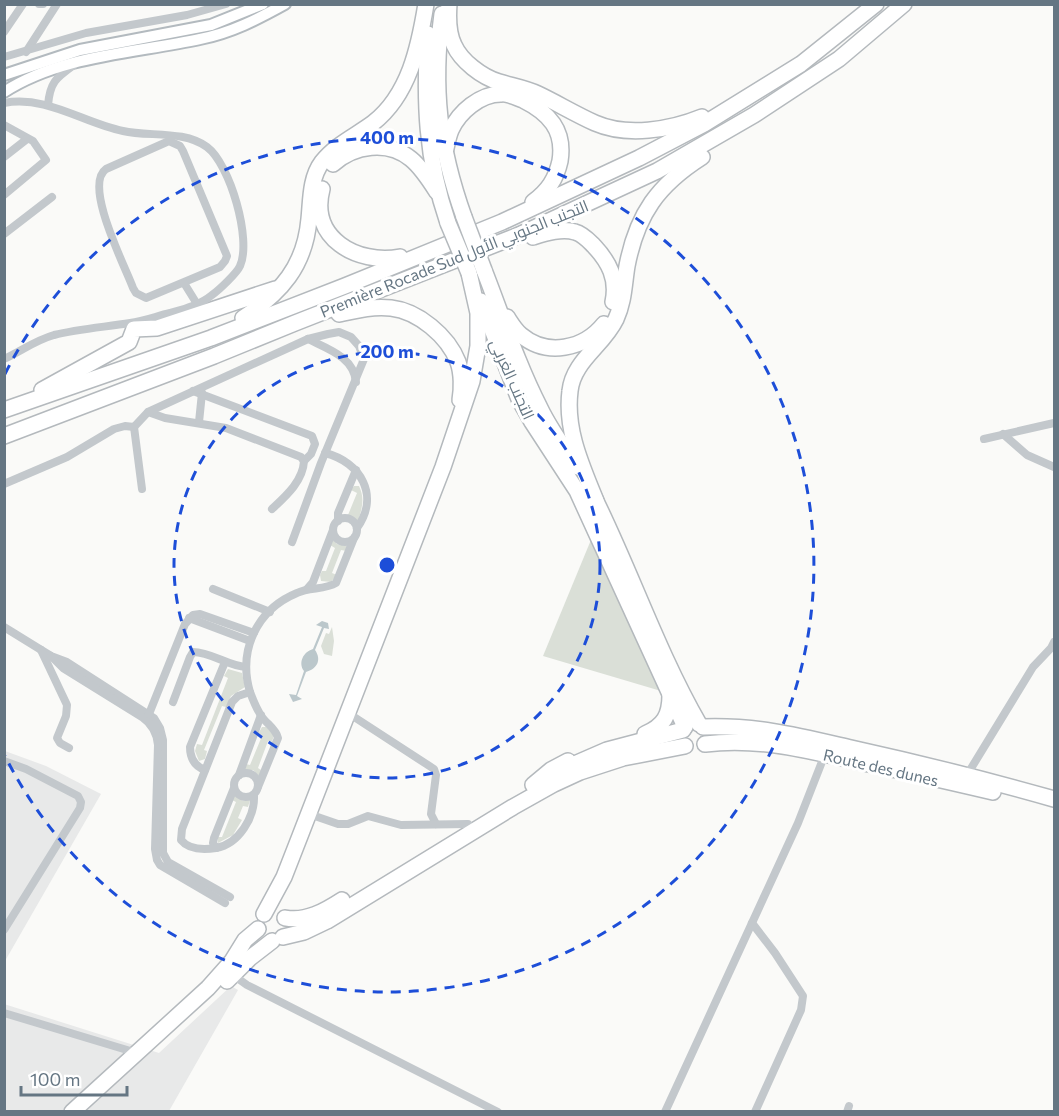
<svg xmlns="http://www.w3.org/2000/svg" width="1059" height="1116" font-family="Commissioner,Cairo,sans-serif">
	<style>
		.built { fill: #e8e9e9 }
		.green { fill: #dadfd7 }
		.water { fill: #bbc7cb }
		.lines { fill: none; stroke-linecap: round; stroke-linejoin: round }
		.secondary-casing { stroke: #b3babf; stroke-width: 14 }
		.highway-casing { stroke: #b4b9bd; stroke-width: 18 }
		.street { stroke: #c3c8cc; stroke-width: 8 }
		.secondary { stroke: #fff; stroke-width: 10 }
		.highway { stroke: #fff; stroke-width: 15 }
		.highway-bridge-casing { stroke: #b4b9bd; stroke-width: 18; stroke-linecap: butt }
		.highway-bridge { stroke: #fff; stroke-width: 15 }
		.ring { fill: none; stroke: #1d4ed8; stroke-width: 3; stroke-dasharray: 10 8 }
		.labels { text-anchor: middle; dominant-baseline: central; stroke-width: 6; stroke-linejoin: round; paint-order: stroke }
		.street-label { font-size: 16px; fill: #657683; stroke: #fff }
		.centre { fill: #1d4ed8; stroke: #fff; stroke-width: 3 }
		.ring-label { font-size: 18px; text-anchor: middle; font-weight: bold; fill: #1d4ed8; stroke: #fff; stroke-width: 6; stroke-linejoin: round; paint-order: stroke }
	</style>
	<rect width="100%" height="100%" fill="#fafaf8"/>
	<g class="built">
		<path d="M5,751L46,766L101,794L5,961Z"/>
		<path d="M231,986L238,990L169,1111H5L4,1004L159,1053Z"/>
	</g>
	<g class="green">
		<path d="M354,486H359C365,498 362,509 358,521L348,515L357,493L351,490Z"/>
		<path d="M593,535L661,691L543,656Z"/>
		<path d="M332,539L337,544L347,546V551L341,550L332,573L337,575L331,582L321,581L320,575L322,571H326L335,548L330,545Z"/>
		<path d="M332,627L334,641L332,656L324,654L321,646L326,633L329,634Z"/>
		<path d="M228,669L242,673L245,687L231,696L226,707L222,706L204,750L207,751L205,759L199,761L195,751L197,744L202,745L228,678L224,676Z"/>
		<path d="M262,727H266L274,735L272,742L268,741L258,768L261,770L259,776L253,770H244L246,764L250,765L262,736L258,734Z"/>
		<path d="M234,795L243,801L250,800L248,807L243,806L238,818L242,820L233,835L218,843V837H222L236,802L232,800Z"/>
	</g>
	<path class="water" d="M322,621L328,623L329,629L324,628L315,650C322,660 317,669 306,672L297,696L302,699L293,702L289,694L296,695L304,671C298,663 303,652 313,649L322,627L316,625Z"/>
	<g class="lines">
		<g class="secondary-casing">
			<g id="secondary">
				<path d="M4,75L80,50L211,25L263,4"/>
				<path d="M4,92C61,55 136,53 200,39C231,33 258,19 285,4"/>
			</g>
		</g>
		<g class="highway-casing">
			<g id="highway">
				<path d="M449,4C448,17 448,33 454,45C461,61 482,77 499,82C512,86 525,88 538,94C557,103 575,114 595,123C627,137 670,130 702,117"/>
				<path d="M442,14C432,88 439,147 464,217"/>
				<path d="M428,34C424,101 426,159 448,223"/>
				<path d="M445,152C447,145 448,137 451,130C459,112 480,94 501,94C507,93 517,98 523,100C549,113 565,130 560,161C556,179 548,191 533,202"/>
				<path d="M333,164C354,145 388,140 411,159C422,168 430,181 437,192"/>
				<path d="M322,189C309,238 357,265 400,257"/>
				<path d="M533,237C546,233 562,228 575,232C583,234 589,241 594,246C609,262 618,279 613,302"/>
				<path d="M484,270C502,316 517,363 540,408C550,429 564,448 577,467"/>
				<path d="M481,301L519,399L532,422L577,491L685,727"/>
				<path d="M339,314C357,310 373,306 391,308C418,311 448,336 458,362C462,373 462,389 460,400"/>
				<path d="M507,317C511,323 515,330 521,335C547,357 584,349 604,324"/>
				<path d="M243,318C281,293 305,266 309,219C311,200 310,178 322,162C335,145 357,135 373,123C409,95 419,47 426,4"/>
				<path d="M42,390L129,342L134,329L157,328L275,289"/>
				<path d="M4,410L211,338L345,286L502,222L639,158L704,124L801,64L876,4"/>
				<path d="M4,436L214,356L295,323L519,235L657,171L754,115L839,59L904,4"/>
				<path d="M592,493C630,569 657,651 699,724"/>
				<path d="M596,501C582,466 565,430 570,391C573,361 603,346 616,319C624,302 624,284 627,266C637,214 658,185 702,157"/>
				<path d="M703,727C757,725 799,736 851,748C919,763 987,780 1054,799"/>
				<path d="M645,734C664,726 670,715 670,695"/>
				<path d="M705,744C759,737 811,751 864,763C907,772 950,782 993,792"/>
				<path d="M561,770L607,750L683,730"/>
				<path d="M533,785L551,770L568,761"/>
				<path d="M264,914L284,877L300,836L443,467L472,381L478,346V313L469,273"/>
				<path d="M285,918C306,922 325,911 342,900"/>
				<path d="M283,937L304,932L327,921L513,807L554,784L580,772L623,758L685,746"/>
				<path d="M227,981L250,958L272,941"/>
				<path d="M72,1112L208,988L232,961L245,940L258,929"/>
			</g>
		</g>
		<g class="street">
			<path d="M39,4H43"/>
			<path d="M4,32L23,4"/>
			<path d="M26,52L57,4"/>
			<path d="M4,57L86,33L187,15L226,4"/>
			<path d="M4,103C47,95 83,123 123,131C149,137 184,130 207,147C230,164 252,240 240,266C237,273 219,290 212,295C200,305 184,309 170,313C157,316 144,321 130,323C105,327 78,329 54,335C36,340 21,351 4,359"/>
			<path d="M48,105C50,82 56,78 74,65"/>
			<path d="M4,125L33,141L46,160L4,195"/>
			<path d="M169,141L180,146L183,151L227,256L225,261L220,267L146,298L136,293L133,288C125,266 83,185 106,169Z"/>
			<path d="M4,157L27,139"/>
			<path d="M4,234L52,197"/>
			<path d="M184,283L197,304"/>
			<path d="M308,339C328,349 354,357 356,382"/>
			<path d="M193,391L312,436L315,444L311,454L304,461C303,481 286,496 272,509"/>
			<path d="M148,412L165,418L226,428L301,457L304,461"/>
			<path d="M199,422L202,393"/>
			<path d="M134,427L142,489"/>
			<path d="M1003,434L1027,455L1054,467"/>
			<path d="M984,439L1054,423"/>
			<path d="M325,453C361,462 380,496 357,528"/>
			<path d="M4,484L67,457L114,429L125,426L134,427L148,412L308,339L328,334L339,332L351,337L359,346L364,359L321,463L292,542"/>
			<circle cx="345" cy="530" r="12"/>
			<path d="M338,521V513L356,470"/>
			<path d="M213,589L270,612"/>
			<path d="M307,589L313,582L333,530"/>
			<path d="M189,618L250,641"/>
			<path d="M4,627L51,656L67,662L154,718L160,728L163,740V853L168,862L230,897"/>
			<path d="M41,650L67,705L66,716L57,738L60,743L69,748"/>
			<path d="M51,656L63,668L142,717C152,724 157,733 158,745L155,849L157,860L160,865L225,903"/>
			<path d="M173,702L190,657L193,652C211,652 228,666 246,667"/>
			<path d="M348,713L434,769L436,775L431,814L436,824"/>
			<path d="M149,714L185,624L193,615L200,614L254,633"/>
			<path d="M4,761L26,769L78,796L81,802L80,808L4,930"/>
			<path d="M205,770C194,766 190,758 190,747L225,662"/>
			<circle cx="246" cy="785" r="12"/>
			<path d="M239,775L261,715"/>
			<path d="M967,775L1033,667L1051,648L1054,642"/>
			<path d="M258,787L278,738C276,729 267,724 262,717C257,710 253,700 250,692C238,651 256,610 297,593C309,587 325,590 336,583L354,538"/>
			<path d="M234,788L214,838L213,843L216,848C239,844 255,817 254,795"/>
			<path d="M309,814L338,824H348L368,816L401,825L468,824"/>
			<path d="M216,848C203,850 189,850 181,840L182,829L232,702L238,696L250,692"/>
			<path d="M752,923L775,953L803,996L801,1010L755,1112"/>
			<path d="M233,975L247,985L498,1112"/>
			<path d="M4,1013L137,1053"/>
			<path d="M665,1112L798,823L825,754"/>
			<path d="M847,1112L849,1106"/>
		</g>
		<use href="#secondary" class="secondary"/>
		<use href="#highway" class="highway"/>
		<g class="highway-bridge-casing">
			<g id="highway-bridge">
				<path d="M464,217L484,270"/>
				<path d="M448,223L469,273"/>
			</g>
		</g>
		<use href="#highway-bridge" class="highway-bridge"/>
	</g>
	<g class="ring">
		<circle cx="387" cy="565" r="213"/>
		<path d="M5 374A427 427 0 1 1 5 756"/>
	</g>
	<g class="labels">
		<g class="street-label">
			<text transform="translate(454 258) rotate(-22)">Première Rocade Sud التجنب الجنوبي الأول</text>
			<text transform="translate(513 379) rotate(66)">التجنب الغربي</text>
			<text transform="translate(881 767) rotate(13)">Route des dunes</text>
		</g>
	</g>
	<circle cx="387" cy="565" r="9" class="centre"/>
	<g class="ring-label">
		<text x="387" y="144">400 m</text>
		<text x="387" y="358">200 m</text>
	</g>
	<rect width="1059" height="1116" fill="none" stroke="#657683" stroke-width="12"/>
	<path d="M21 1086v9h106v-9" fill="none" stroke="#657683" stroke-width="3"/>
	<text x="30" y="1086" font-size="18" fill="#657683" stroke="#ffffff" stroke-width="4.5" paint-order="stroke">100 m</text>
</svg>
